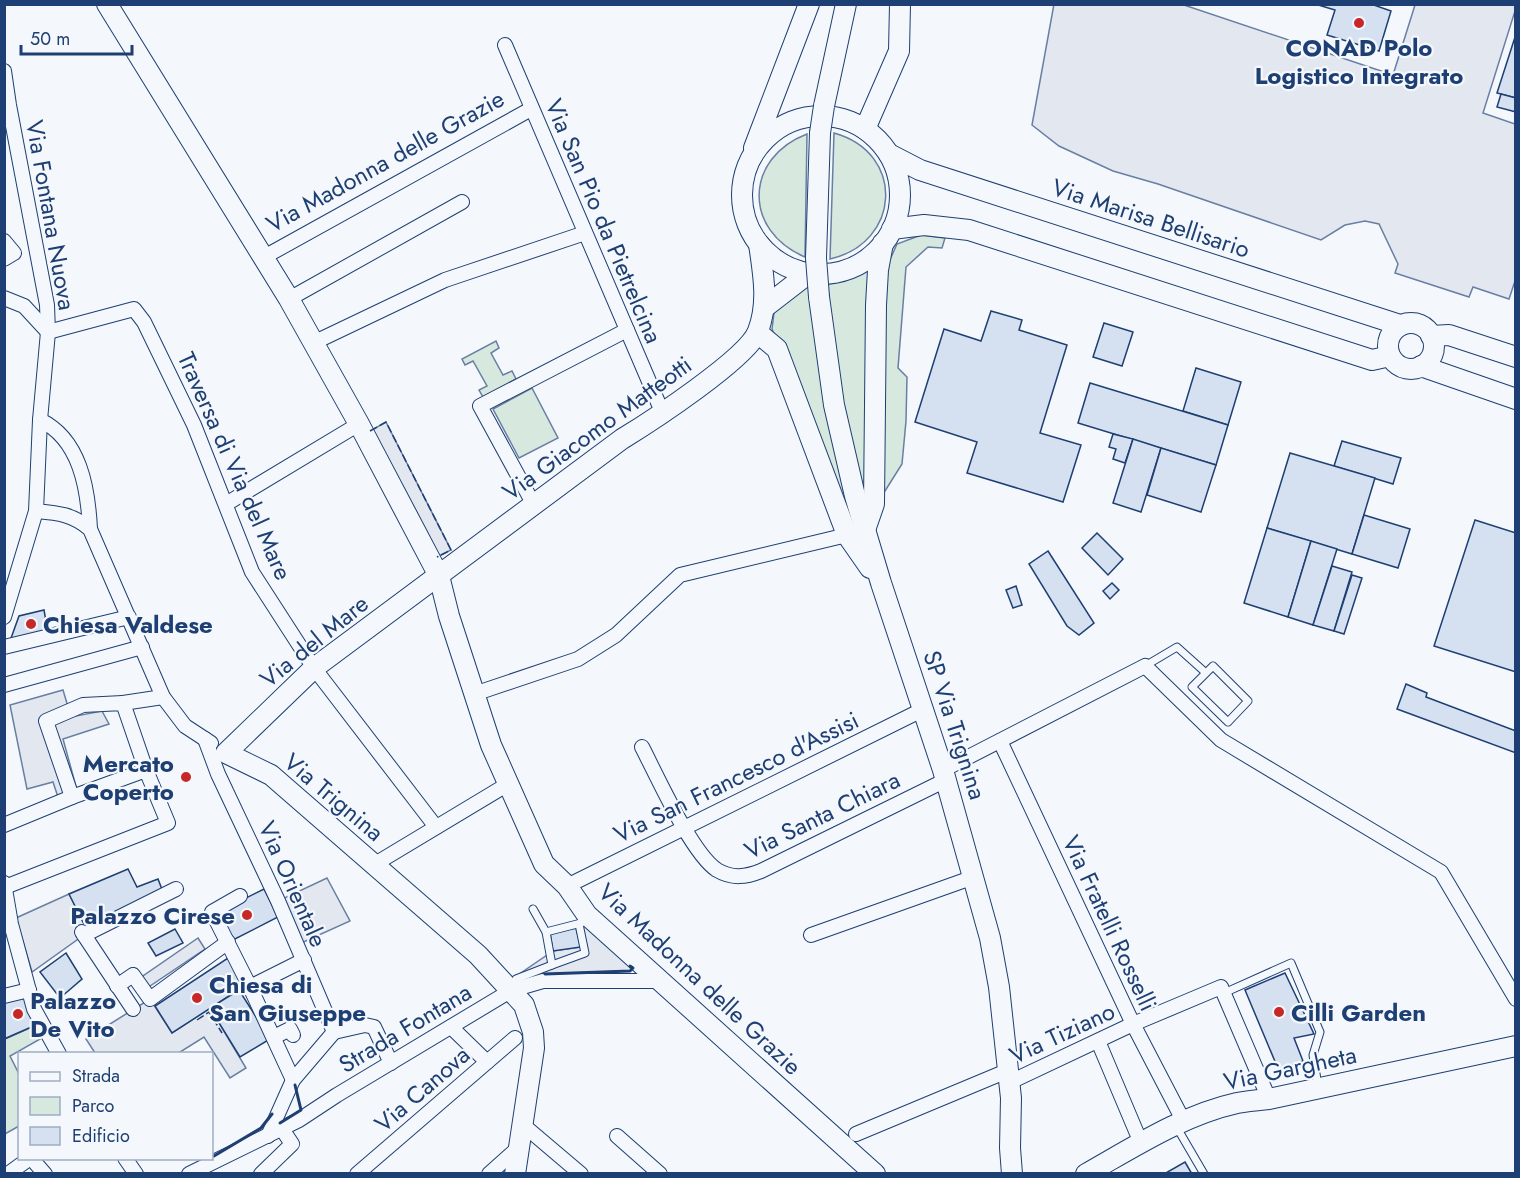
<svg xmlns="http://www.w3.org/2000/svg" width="1520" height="1178" font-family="Jost,sans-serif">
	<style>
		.green { fill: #d7e8df; stroke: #687fa3; stroke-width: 1.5 }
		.parking { fill: #e3e8f0; stroke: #687fa3; stroke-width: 1.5 }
		.building { fill: #d5e0f0; stroke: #1d3f73; stroke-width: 1.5 }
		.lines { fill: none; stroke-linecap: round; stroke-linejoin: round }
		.lane-casing { stroke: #1d3f73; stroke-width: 9 }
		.street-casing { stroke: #1d3f73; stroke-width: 16 }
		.secondary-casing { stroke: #1d3f73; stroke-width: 22 }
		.lane { stroke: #f4f7fb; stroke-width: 7 }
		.street { stroke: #f4f7fb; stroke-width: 14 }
		.secondary { stroke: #f4f7fb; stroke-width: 20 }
		.secondary-bridge-casing { stroke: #1d3f73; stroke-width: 22; stroke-linecap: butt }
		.secondary-bridge { stroke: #f4f7fb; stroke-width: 20 }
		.fence { stroke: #1d3f73; stroke-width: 1.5; stroke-dasharray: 8 3; stroke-linecap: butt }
		.wall { stroke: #1d3f73; stroke-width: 3 }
		.poi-dot { fill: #c62828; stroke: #f4f7fb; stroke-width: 2 }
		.labels { text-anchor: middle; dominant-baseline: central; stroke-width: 4.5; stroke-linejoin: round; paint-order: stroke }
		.poi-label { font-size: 24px; font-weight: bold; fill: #1d3f73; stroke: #f4f7fb; text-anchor: start }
		.street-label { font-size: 24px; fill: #1d3f73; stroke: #f4f7fb }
	</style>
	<rect width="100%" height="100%" fill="#f4f7fb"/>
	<g class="green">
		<path d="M834,133C906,153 901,243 830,259Z"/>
		<path d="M807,134L805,257C743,231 744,158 807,134Z"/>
		<path d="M921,235L945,238L942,248L928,247L906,267L898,368L907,377L906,421L902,464L885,491L837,498L772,329L775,305L804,283L831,281L852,273L873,262L888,264L897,244Z"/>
		<path d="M496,341L499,348L491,353L503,375L512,371L516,379L483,397L479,390L487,386L473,361L465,365L462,359Z"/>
		<path d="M532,388L558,438L519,458L493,409Z"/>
		<path d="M36,1025L42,1038L10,1056L19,1074V1126L5,1134V1039Z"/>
	</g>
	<g class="parking">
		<path d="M1054,4L1184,5L1393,75L1415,5H1515V11L1483,113L1515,124L1516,278L1509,299L1473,287L1469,297L1395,273L1398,264L1379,224L1365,221L1345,225L1321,240L1158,184L1113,171L1059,146L1032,125Z"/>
		<path d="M386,422L451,550L437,557L370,431Z"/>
		<path d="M63,690L71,717L102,711L109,724L63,739L77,790L58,797L53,782L27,789L10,705Z"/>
		<path d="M327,878L350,921L297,945L278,901Z"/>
		<path d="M69,894L88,932L32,972L16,918Z"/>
		<path d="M585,926L633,968L630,971L542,974L517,982L515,977L553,951L580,947L576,928Z"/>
		<path d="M198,938L205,949L147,988L140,978Z"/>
		<path d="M150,999L172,1033L210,1008L246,1068L230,1078L204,1037L177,1054L95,1053L86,1039Z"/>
	</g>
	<g class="building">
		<path d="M1315,4H1371L1391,11L1379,51L1327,35L1335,10Z"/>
		<path d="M1516,34V98L1497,93Z"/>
		<path d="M1501,94L1516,98V112L1497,107Z"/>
		<path d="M991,311L1022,320L1019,330L1067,345L1040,433L1081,445L1063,502L967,473L977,442L915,422L944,329L981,341Z"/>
		<path d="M1104,323L1133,332L1122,366L1093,357Z"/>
		<path d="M1196,368L1241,382L1228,425L1183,411Z"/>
		<path d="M1090,383L1228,425L1216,465L1078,423Z"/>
		<path d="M1113,434L1133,439L1125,463L1113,459L1116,449L1109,447Z"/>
		<path d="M1133,439L1161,448L1141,512L1113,503Z"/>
		<path d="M1342,441L1401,458L1393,484L1334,466Z"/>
		<path d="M1161,448L1216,465L1201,512L1147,495Z"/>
		<path d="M1290,453L1375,478L1352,554L1267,528Z"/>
		<path d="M1364,515L1410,529L1398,568L1352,554Z"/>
		<path d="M1475,520L1516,533V672L1434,646Z"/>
		<path d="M1267,528L1311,541L1288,617L1244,603Z"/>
		<path d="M1097,533L1123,559L1108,575L1082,548Z"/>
		<path d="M1311,541L1337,549L1313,625L1288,617Z"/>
		<path d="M1048,551L1094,623L1079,635L1067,626L1029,564Z"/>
		<path d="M1332,566L1352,572L1334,631L1313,625Z"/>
		<path d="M1352,575L1362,578L1344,634L1334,631Z"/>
		<path d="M1112,583L1119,590L1110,599L1103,591Z"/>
		<path d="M1016,586L1022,605L1013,608L1006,590Z"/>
		<path d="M44,610L48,633L10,641L19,616Z"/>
		<path d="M1406,684L1427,693L1426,697L1516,731V753L1397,709Z"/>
		<path d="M128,869L137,887L158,879L163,892L88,932L69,894Z"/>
		<path d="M264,889L278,917L231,941L216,913Z"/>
		<path d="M576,928L581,947L553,951L550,933Z"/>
		<path d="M175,929L183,943L156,956L148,943Z"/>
		<path d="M66,953L82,979L60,998L40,972Z"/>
		<path d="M228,958L246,985L172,1033L155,1006Z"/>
		<path d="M1285,973L1314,1034L1294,1038L1303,1061L1279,1071L1245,990Z"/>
		<path d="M239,990L270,1039L240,1057L210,1008Z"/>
		<path d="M26,996L36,1025L4,1039V1002Z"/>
		<path d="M1185,1162L1192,1174H1164Z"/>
	</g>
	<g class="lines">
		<g class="lane-casing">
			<g id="lane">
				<path d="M1145,666L1177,647L1206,673L1192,687L1228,722L1248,701L1213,666L1206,673"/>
				<path d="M546,932L581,923"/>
				<path d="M552,965L585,953L579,924"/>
				<path d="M513,988L516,979L552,965L546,932L533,909"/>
				<path d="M1224,993L1291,963L1320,1032L1313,1055L1318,1086"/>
				<path d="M1176,1126L1204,1174"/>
			</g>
		</g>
		<g class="street-casing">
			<g id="street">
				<path d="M505,45L663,414"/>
				<path d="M4,71L9,105L47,305L48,332L40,420L36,511L4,617"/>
				<path d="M4,241L14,253L4,259"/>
				<path d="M264,257L531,109"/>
				<path d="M4,298L24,306L48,332L134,309L144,322L194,425L252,572L314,668L436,827"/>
				<path d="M289,299L462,202"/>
				<path d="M313,343L445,280L585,233"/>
				<path d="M40,420C80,439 88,488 90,529"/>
				<path d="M226,504L359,424"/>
				<path d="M534,505L480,406L627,330"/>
				<path d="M36,511C58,513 72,514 90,529L163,697L185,726L211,743"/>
				<path d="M4,647L129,617"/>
				<path d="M4,685L142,647"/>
				<path d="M474,694L578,659L616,635L680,575L847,535"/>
				<path d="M123,703L163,697"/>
				<path d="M205,739L218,774L278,901L334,1032L293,1080L268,1136"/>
				<path d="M1000,741L1133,1024L1184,1122"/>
				<path d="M642,747C657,776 692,854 717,870C732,879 746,877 761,871L946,780"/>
				<path d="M943,770L1145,666L1221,740L1441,872L1516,999"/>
				<path d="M4,825L72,797"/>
				<path d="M375,864L508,784"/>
				<path d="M4,883L11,924L34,1009L59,1054"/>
				<path d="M567,886L924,709"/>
				<path d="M5,887L168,823L146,770L123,703L83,705L46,721L72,797L146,770"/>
				<path d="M240,896L212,912L250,987L293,1080"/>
				<path d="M82,932L133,1009"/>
				<path d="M84,935L176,889"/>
				<path d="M811,935L974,877"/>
				<path d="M117,986L133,975L150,999L228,942"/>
				<path d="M250,987L304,960"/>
				<path d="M4,996L29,990"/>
				<path d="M451,1027L487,1062"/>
				<path d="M334,1032L365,1025L374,1027L391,1063"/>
				<path d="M274,1037L290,1029L293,1035"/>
				<path d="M1098,1041L1141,1143"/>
				<path d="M1008,1083L1133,1024L1221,987L1269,1099"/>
				<path d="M522,1124L581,1174"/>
				<path d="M856,1134L1007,1071"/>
				<path d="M617,1136L660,1174"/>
				<path d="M31,1158L45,1174"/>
				<path d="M125,1158L136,1174"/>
				<path d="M8,1174L30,1158"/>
				<path d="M189,1174L299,1120L337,1095L512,990L543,981H660"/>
				<path d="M261,1174L292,1144L282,1129"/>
				<path d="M357,1174L515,1038"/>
				<path d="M489,1174L518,1148"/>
			</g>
		</g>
		<g class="secondary-casing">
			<g id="secondary">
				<path d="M107,4L289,299L359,424L439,576L449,616L491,745L544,864L567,886L587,915L875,1174"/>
				<path d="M824,106L846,4"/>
				<circle cx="821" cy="195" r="79"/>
				<path d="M865,129L899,51L900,4"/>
				<path d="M754,148L809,4"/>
				<path d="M889,154L920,170L1400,325"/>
				<path d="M892,229L924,225L969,230L1372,360L1390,356"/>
				<path d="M816,258L820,133"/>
				<path d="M819,297L834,405L855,496L881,583L943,770L990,938L999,987L1011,1098L1010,1148L1012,1174"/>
				<path d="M765,307L809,273"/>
				<circle cx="1411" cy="346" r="23"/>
				<path d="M758,333L777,349L847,535L870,568"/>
				<path d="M1431,336L1449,335L1516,357"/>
				<path d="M1421,366L1516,399"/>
				<path d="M865,530L874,504L876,305L878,270L883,243"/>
				<path d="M515,1174L534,1048L533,1032L524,1005L478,955L271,775L226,753L314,668L622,439C650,422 748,358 758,331C769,302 763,273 759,244"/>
				<path d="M1086,1174C1134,1147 1183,1115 1237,1103C1248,1101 1259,1100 1269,1099L1516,1046"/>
			</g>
		</g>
		<use href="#lane" class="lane"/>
		<use href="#street" class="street"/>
		<use href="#secondary" class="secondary"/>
		<g class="secondary-bridge-casing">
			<g id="secondary-bridge">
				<path d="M820,133L824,106"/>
				<path d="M816,258L819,297"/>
			</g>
		</g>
		<use href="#secondary-bridge" class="secondary-bridge"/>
		<g class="fence">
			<path d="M370,431L386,422L451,550L437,557"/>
			<path d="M197,1020L209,1012L222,1033"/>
		</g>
		<g class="wall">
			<path d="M545,974L630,971L633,968L630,966"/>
			<path d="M280,1123L301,1110L295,1085"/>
			<path d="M214,1156L261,1128L272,1114"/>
		</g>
	</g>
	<g class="poi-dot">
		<circle cx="1359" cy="23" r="6"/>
		<circle cx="31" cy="624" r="6"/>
		<circle cx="186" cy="777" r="6"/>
		<circle cx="247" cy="915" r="6"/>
		<circle cx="197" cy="998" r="6"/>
		<circle cx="1279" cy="1012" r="6"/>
		<circle cx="18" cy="1014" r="6"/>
	</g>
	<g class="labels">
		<g class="poi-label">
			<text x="1359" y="47" text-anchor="middle">CONAD Polo<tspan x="1359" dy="28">Logistico Integrato</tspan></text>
			<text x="43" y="624">Chiesa Valdese</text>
			<text x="174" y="763" text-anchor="end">Mercato<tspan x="174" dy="28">Coperto</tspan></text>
			<text x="235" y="915" text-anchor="end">Palazzo Cirese</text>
			<text x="209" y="984">Chiesa di<tspan x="209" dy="28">San Giuseppe</tspan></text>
			<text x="30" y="1000">Palazzo<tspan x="30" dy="28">De Vito</tspan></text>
			<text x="1291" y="1012">Cilli Garden</text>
		</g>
		<g class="street-label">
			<text transform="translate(385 161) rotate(-29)">Via Madonna delle Grazie</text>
			<text transform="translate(51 215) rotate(80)">Via Fontana Nuova</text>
			<text transform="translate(1151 218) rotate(18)">Via Marisa Bellisario</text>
			<text transform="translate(604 221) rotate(67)">Via San Pio da Pietrelcina</text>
			<text transform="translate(597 428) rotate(-36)">Via Giacomo Matteotti</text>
			<text transform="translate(235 466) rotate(66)">Traversa di Via del Mare</text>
			<text transform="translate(314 641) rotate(-39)">Via del Mare</text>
			<text transform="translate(955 725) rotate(72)">SP Via Trignina</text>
			<text transform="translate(736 777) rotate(-26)">Via San Francesco d'Assisi</text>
			<text transform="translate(334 797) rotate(40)">Via Trignina</text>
			<text transform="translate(822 815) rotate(-26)">Via Santa Chiara</text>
			<text transform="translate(293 884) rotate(66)">Via Orientale</text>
			<text transform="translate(1110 923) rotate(65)">Via Fratelli Rosselli</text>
			<text transform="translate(700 979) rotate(43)">Via Madonna delle Grazie</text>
			<text transform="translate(405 1028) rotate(-31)">Strada Fontana</text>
			<text transform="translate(1062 1033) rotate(-25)">Via Tiziano</text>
			<text transform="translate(1290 1068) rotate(-12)">Via Gargheta</text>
			<text transform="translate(422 1089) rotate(-41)">Via Canova</text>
		</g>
	</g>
	<rect width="1520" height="1178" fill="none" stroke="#1d3f73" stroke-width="12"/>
	<rect x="18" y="1052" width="195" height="108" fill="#f4f7fb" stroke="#9eadc5" stroke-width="1.5"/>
	<rect x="30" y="1072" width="30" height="9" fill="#f4f7fb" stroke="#9eadc5" stroke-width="1.5"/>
	<text x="72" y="1082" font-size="18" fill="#1d3f73">Strada</text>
	<rect x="30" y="1097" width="30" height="18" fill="#d7e8df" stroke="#9eadc5" stroke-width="1.5"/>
	<text x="72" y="1112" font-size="18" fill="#1d3f73">Parco</text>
	<rect x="30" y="1127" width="30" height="18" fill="#d5e0f0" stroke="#9eadc5" stroke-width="1.5"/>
	<text x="72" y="1142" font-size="18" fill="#1d3f73">Edificio</text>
	<path d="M21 45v9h111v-9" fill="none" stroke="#1d3f73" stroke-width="3"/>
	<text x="30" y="45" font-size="18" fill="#1d3f73" stroke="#f4f7fb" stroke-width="4.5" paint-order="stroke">50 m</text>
</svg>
